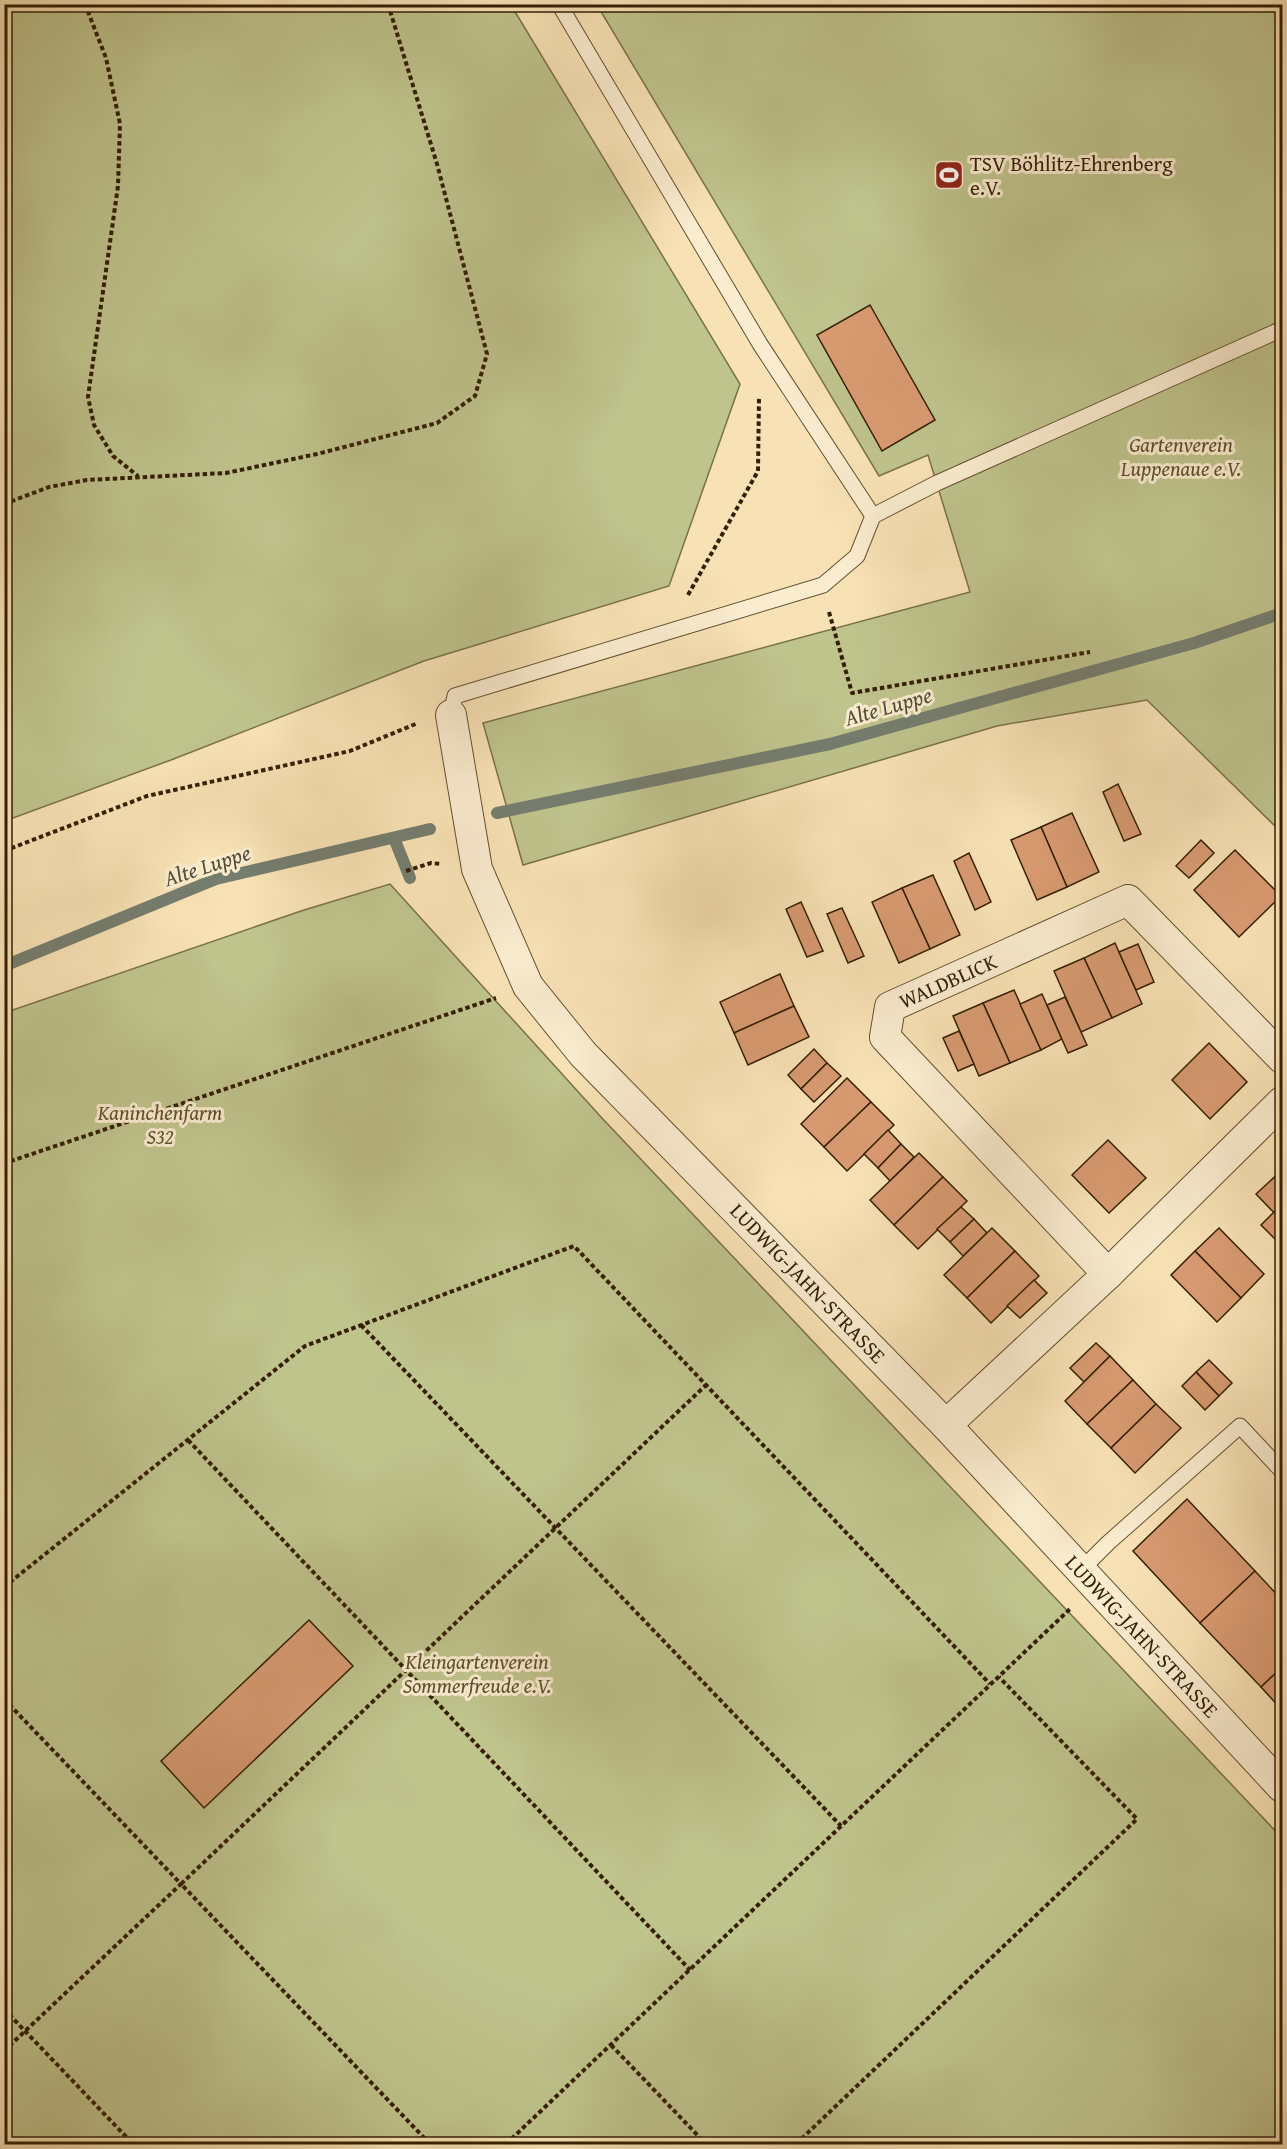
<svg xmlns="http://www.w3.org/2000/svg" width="1287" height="2149" font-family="'Gentium Book Plus',serif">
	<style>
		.green { fill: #bfc38c; stroke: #7a7148; stroke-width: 1.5 }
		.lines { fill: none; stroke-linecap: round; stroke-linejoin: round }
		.stream { stroke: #757d6f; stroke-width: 12 }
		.building { fill: #d89a71; stroke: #341f03; stroke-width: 1.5 }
		.service-casing { stroke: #655030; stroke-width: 17 }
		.minor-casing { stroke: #655030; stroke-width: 32 }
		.path { stroke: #341f03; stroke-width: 4; stroke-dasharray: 4.5 3; stroke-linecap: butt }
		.service { stroke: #faeccf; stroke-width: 15 }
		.minor { stroke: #faeccf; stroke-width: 30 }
		.labels { text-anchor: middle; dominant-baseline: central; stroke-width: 6; stroke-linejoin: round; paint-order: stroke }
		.poi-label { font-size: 21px; fill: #341f03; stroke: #faeccf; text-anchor: start }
		.park-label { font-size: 21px; font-style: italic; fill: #5e502c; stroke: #faeccf }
		.street-label { font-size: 21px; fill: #341f03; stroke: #faeccf }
		.water-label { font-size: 22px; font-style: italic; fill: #544e39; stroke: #faeccf }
	</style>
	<rect width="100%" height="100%" fill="#f8e2b5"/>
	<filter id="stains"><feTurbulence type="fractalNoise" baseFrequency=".00333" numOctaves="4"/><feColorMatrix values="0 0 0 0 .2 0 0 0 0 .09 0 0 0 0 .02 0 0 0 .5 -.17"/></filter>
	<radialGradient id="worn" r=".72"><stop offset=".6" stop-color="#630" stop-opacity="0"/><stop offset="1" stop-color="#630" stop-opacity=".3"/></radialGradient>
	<g class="green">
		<path d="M4,5H511L740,384L669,586L424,661L171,760L5,821Z"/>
		<path d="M597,5H1282V833L1147,700L997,726L523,865L483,723L970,592L928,455L879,476Z"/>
		<path d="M390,884L601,1117L1282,1838V2144H5L4,1013L304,910Z"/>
	</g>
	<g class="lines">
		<g class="stream">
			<path d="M497,813L830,744L1194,643L1282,613"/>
			<path d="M394,838L410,878"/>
			<path d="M4,966L216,879L430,829"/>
		</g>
	</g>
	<g class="building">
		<path d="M870,305L935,420L882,451L817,335Z"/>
		<path d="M1118,784L1141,834L1124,841L1103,792Z"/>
		<path d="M1072,813L1099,872L1067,887L1041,827Z"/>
		<path d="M1041,827L1067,887L1037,900L1011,840Z"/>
		<path d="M1201,840L1214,853L1189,878L1176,866Z"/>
		<path d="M1235,850L1281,896L1239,937L1194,890Z"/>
		<path d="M969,853L991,902L975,910L954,861Z"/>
		<path d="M933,875L960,935L930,949L902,888Z"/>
		<path d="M902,888L930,949L899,963L872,902Z"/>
		<path d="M801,902L823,951L807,957L786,909Z"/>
		<path d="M842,908L864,956L848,963L827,914Z"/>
		<path d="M1115,943L1142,1004L1112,1018L1084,958Z"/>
		<path d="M1138,944L1154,982L1136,990L1119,952Z"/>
		<path d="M1084,958L1112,1018L1081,1032L1054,971Z"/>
		<path d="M780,974L794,1006L734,1033L720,1002Z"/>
		<path d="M1014,990L1041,1050L1010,1063L983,1003Z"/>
		<path d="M1042,994L1062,1039L1041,1050L1020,1004Z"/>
		<path d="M1065,997L1087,1045L1068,1053L1047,1005Z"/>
		<path d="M983,1003L1010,1063L979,1076L953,1016Z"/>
		<path d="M794,1006L809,1037L748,1065L734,1033Z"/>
		<path d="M959,1031L974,1064L958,1071L943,1038Z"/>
		<path d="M1209,1043L1247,1082L1210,1119L1172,1080Z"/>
		<path d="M814,1049L827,1063L801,1089L788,1075Z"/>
		<path d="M827,1063L841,1076L814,1102L801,1089Z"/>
		<path d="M847,1078L871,1102L824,1147L801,1124Z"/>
		<path d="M871,1102L894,1125L847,1171L824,1147Z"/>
		<path d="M888,1130L901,1144L878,1168L864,1154Z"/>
		<path d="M1108,1140L1146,1178L1109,1213L1072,1175Z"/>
		<path d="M901,1144L914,1157L890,1181L878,1168Z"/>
		<path d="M919,1153L943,1177L894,1225L870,1200Z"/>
		<path d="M1281,1171L1282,1172V1221L1256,1194Z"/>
		<path d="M943,1177L967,1201L918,1249L894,1225Z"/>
		<path d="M961,1207L974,1219L950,1242L937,1229Z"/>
		<path d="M1274,1212L1282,1221V1246L1261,1225Z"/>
		<path d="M974,1219L987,1233L963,1256L950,1242Z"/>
		<path d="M992,1228L1015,1251L967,1298L944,1275Z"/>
		<path d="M1219,1228L1264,1274L1241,1298L1195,1251Z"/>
		<path d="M1015,1251L1039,1276L991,1323L967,1298Z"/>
		<path d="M1195,1251L1241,1298L1217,1322L1171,1275Z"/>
		<path d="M1034,1280L1047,1293L1020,1318L1007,1306Z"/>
		<path d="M1096,1343L1110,1356L1084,1382L1070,1368Z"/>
		<path d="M1110,1356L1133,1380L1087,1424L1065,1401Z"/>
		<path d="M1209,1360L1232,1383L1219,1396L1196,1372Z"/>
		<path d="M1196,1372L1219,1396L1205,1410L1182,1386Z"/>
		<path d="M1133,1380L1156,1404L1111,1448L1087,1424Z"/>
		<path d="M1156,1404L1181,1428L1135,1473L1111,1448Z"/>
		<path d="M1187,1499L1255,1571L1200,1623L1133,1551Z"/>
		<path d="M1255,1571L1282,1600V1667L1261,1687L1200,1623Z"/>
		<path d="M309,1620L353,1666L204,1808L161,1761Z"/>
		<path d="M1282,1667V1710L1261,1687Z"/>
	</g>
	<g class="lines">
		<g class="service-casing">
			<g id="service">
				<path d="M559,4L760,344L873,516"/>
				<path d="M451,715L455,696L823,585L857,556L873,516L937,483L1282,329"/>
				<path d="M1080,1571L1108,1543L1240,1426L1282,1471"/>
			</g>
		</g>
		<g class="minor-casing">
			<g id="minor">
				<path d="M451,715L477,869L528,986L583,1054L946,1425L1282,1787"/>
				<path d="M1108,1274L885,1037L890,1007L1128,900L1282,1058"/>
				<path d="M946,1425L1108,1274L1282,1102"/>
			</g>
		</g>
		<g class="path">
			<path d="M85,4L106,58L120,124L118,186L88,397L94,425L113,456L138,476"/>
			<path d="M4,504L49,487L87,480L226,473L317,454L437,423L475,396L487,354L437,164L388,4"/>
			<path d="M688,595L758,471L759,396"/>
			<path d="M829,612L852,693L1090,652"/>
			<path d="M4,851L147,796L350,751L418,723"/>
			<path d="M406,871L431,863L441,864"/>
			<path d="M4,1165L8,1162L496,998"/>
			<path d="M361,1325L841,1826"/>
			<path d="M188,1440L406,1670L706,1385"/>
			<path d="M4,1587L305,1346L574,1246L990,1684"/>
			<path d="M4,1699L181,1884L4,2051"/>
			<path d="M4,2009L133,2144"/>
			<path d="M611,2045L706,2144"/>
			<path d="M430,2144L181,1884L406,1670L690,1970"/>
			<path d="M506,2144L1070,1609"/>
			<path d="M796,2144L1137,1819L999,1677"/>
		</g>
		<use href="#service" class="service"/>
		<use href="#minor" class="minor"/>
	</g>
	<defs>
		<g id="stadium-square" transform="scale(1.5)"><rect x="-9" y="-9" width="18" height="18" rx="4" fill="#8f2418" stroke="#faeccf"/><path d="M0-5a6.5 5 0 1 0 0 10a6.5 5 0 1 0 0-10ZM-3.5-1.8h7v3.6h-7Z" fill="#fff"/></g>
	</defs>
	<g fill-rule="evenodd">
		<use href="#stadium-square" x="949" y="175"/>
	</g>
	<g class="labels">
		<g class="poi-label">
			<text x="970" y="163">TSV Böhlitz-Ehrenberg<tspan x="970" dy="24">e.V.</tspan></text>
		</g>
		<g class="park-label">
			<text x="1181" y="444">Gartenverein<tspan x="1181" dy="24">Luppenaue e.V.</tspan></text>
			<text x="160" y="1112">Kaninchenfarm<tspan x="160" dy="24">S32</tspan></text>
			<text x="477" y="1661">Kleingartenverein<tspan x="477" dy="24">Sommerfreude e.V.</tspan></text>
		</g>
		<g class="street-label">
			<text transform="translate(948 981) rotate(-24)">WALDBLICK</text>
			<text transform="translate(808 1283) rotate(46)">LUDWIG-JAHN-STRASSE</text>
			<text transform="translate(1142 1636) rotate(47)">LUDWIG-JAHN-STRASSE</text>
		</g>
		<g class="water-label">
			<text transform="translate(888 706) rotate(-16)">Alte Luppe</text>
			<text transform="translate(207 865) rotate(-18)">Alte Luppe</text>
		</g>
	</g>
	<rect width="1287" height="2149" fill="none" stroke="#f8e2b5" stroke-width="24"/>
	<rect x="6" y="6" width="1275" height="2137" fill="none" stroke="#341f03" stroke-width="3"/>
	<rect x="12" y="12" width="1263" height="2125" fill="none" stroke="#341f03" stroke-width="1.5"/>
	<rect width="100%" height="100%" filter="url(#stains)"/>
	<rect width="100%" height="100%" fill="url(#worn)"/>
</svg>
